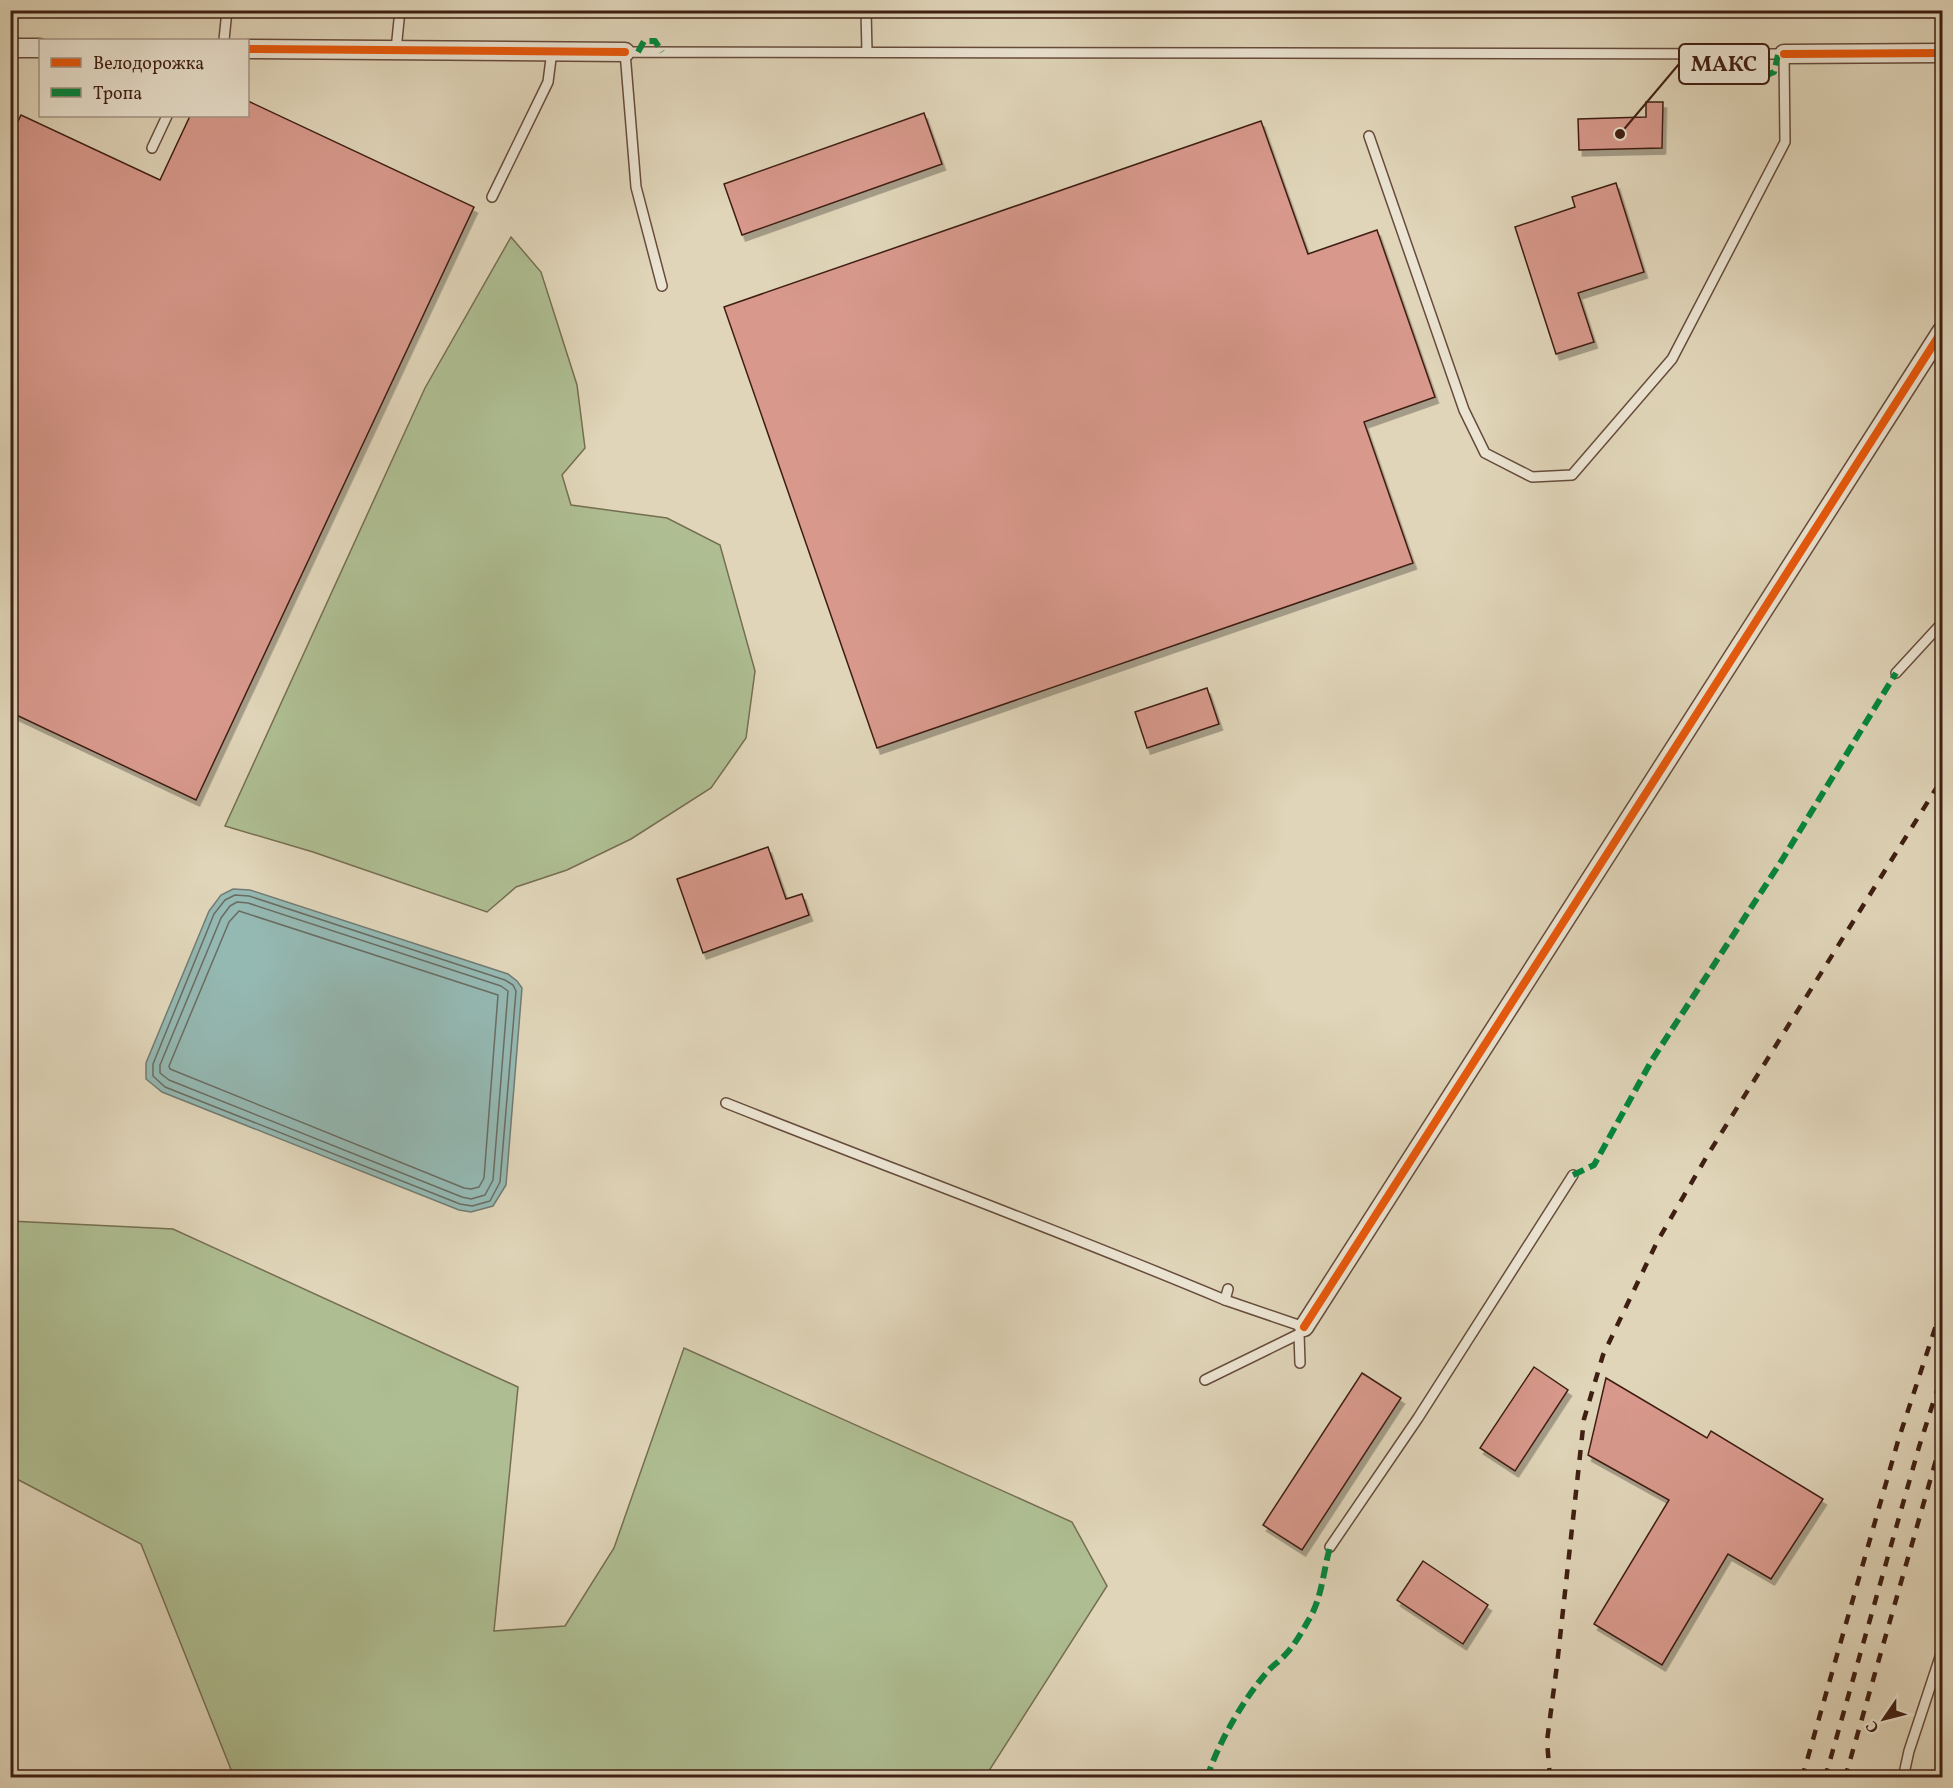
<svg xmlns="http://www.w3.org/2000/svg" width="1953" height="1788" font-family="Vollkorn,serif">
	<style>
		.green { fill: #aebe92; stroke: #766e52; stroke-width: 1.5 }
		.water { fill: #94b8b2; stroke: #727b72; stroke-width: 1.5 }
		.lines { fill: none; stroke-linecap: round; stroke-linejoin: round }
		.shore { stroke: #6a6c62; stroke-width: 1.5 }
		.building { fill: #d8998c; stroke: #3f1f13; stroke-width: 1.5; filter: url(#shadow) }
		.lane-casing { stroke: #674c3c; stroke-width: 12 }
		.street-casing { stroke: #674c3c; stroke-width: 21 }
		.lane { stroke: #ebe4d2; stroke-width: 9 }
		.street { stroke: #ebe4d2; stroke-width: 18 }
		.rail { stroke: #3f1f13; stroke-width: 4.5; stroke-dasharray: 10 10; stroke-linecap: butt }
		.quiet { stroke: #00873e; stroke-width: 6; stroke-dasharray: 12 6; stroke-linecap: butt }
		.cycleway-casing { stroke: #ebe4d2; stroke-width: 11 }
		.cycleway { stroke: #e8590c; stroke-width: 8 }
		.leader { fill: none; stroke: #3f1f13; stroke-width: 2 }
		.callout-dot { fill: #3f1f13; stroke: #ebe4d2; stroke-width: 2 }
		.callout { fill: #ebe4d2; stroke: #3f1f13; stroke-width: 2 }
		.callout-label { font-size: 22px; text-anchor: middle; font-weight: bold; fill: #3f1f13 }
	</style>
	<defs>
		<filter id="shadow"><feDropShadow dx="3.5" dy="6" stdDeviation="0" flood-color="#0004"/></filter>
	</defs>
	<rect width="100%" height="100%" fill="#e0d5b9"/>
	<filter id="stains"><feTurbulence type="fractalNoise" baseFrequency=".00333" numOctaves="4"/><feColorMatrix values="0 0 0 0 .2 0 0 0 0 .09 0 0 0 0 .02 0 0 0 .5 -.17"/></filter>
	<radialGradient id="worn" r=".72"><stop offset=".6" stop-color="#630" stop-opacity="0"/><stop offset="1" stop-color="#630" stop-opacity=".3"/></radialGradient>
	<g class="green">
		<path d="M511,237L541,272L577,385L585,448L562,475L571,505L667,518L720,545L755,671L746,738L711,788L631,839L567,870L516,887L487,912L313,852L225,826L425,388Z"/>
		<path d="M10,1221L173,1229L518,1387L494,1631L565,1626L614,1548L684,1348L1072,1522L1107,1586L985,1777H234L141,1544L11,1476Z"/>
	</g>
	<path class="water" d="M233,889L250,890L508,974L517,981L522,988L506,1185L493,1206L471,1212L459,1210L162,1092L146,1079V1063L209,911L221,895Z"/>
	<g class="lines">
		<g class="shore">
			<path d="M235,895L249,896L505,980L513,985L516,991L500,1182L490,1201L472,1206L460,1204L165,1087L153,1076V1064L214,914L225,900Z"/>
			<path d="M237,902L248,903L501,986L508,991L493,1180L485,1195L471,1199L462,1197L169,1080L160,1073V1065L221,918L230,906Z"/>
			<path d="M239,911L498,995L484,1178L479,1187L471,1189L464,1188L170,1069L169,1066L229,922Z"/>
		</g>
	</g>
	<g class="building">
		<path d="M248,101L474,207L196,800L10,712V138L21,115L160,180L190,116H248Z"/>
		<path d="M1646,102H1663L1662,148L1579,150L1578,119L1646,117Z"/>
		<path d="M924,113L942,164L742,235L724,184Z"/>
		<path d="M1261,121L1308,254L1377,230L1435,397L1364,422L1413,563L877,748L724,307Z"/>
		<path d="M1616,183L1644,272L1578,293L1594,342L1556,354L1515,227L1575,207L1572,197Z"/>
		<path d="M1207,688L1219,724L1147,748L1135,712Z"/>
		<path d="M768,847L786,899L802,894L809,915L703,953L677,879Z"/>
		<path d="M1534,1367L1568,1390L1515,1471L1480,1448Z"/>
		<path d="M1362,1373L1401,1398L1302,1550L1263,1525Z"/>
		<path d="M1606,1378L1707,1438L1711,1431L1823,1499L1771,1579L1728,1554L1662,1665L1594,1624L1669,1500L1588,1455Z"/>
		<path d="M1423,1561L1488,1605L1463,1644L1397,1600Z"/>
	</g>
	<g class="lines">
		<g class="lane-casing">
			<g id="lane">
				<path d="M866,10L867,52"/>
				<path d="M224,40L227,10"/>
				<path d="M396,50L400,10"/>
				<path d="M152,148L167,116"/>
				<path d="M492,197L548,82L552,51"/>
				<path d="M662,286L636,187L625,52L1784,54L1785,142L1672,359L1572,475L1532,477L1485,453L1464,410L1369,136"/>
				<path d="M1896,673L1942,623"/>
				<path d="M726,1103C892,1169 1061,1231 1225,1300"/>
				<path d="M1228,1289L1225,1300L1304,1327L1299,1334L1300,1363"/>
				<path d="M1205,1380L1299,1334"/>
				<path d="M1330,1547L1418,1418L1573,1175"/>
				<path d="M1903,1778L1909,1751L1942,1651"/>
			</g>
		</g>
		<g class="street-casing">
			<g id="street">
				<path d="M10,48H40"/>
				<path d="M248,49L625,52"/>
				<path d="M1784,54L1942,53"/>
				<path d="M1304,1327L1942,331"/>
			</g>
		</g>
		<use href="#lane" class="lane"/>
		<use href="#street" class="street"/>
		<g class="rail">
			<path d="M1550,1778L1547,1741L1557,1665L1584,1419L1603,1355L1657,1242L1707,1156L1942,779"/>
			<path d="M1802,1778L1898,1441L1942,1307"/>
			<path d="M1825,1778L1919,1447L1942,1375"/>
			<path d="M1845,1778L1942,1439"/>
		</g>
		<g class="quiet">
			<path d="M638,52L644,41H655L662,52"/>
			<path d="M1742,54L1758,79L1774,72L1778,55"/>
			<path d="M1573,1175L1594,1165L1652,1060L1782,860L1896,673"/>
			<path d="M1207,1778C1218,1743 1244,1698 1268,1671C1273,1665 1280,1661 1285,1655C1294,1646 1302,1632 1308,1621C1322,1599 1323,1572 1330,1547"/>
		</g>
		<g class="cycleway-casing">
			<g id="cycleway">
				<path d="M248,49L625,52"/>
				<path d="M1784,54L1942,53"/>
				<path d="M1304,1327L1942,331"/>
			</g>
		</g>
		<use href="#cycleway" class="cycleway"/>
	</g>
	<path class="leader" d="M1620 134L1679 64"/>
	<circle class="callout-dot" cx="1620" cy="134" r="6"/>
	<rect class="callout" x="1679" y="44" width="90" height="40" rx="6"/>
	<g class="callout-label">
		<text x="1724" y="71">МАКС</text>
	</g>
	<rect width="1953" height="1788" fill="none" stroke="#e0d5b9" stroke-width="36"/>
	<rect x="12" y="12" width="1929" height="1764" fill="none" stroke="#3f1f13" stroke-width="3"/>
	<rect x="18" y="18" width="1917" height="1752" fill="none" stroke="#3f1f13" stroke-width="1.5"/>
	<rect x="39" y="39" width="210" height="78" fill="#ebe4d2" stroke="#a69586" stroke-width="1.5"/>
	<rect x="51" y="58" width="30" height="9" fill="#e8590c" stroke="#a69586" stroke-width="1.5"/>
	<text x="93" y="69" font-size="18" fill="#3f1f13">Велодорожка</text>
	<rect x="51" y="88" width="30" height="9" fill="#00873e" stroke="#a69586" stroke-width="1.5"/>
	<text x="93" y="99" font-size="18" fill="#3f1f13">Тропа</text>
	<g transform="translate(1884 1719) rotate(235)" stroke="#ebe4d2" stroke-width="4.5" paint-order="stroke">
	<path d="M0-4.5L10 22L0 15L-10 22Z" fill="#3f1f13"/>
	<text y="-9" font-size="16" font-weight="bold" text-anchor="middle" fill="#3f1f13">С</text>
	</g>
	<rect width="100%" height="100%" filter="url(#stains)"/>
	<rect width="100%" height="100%" fill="url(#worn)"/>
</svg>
